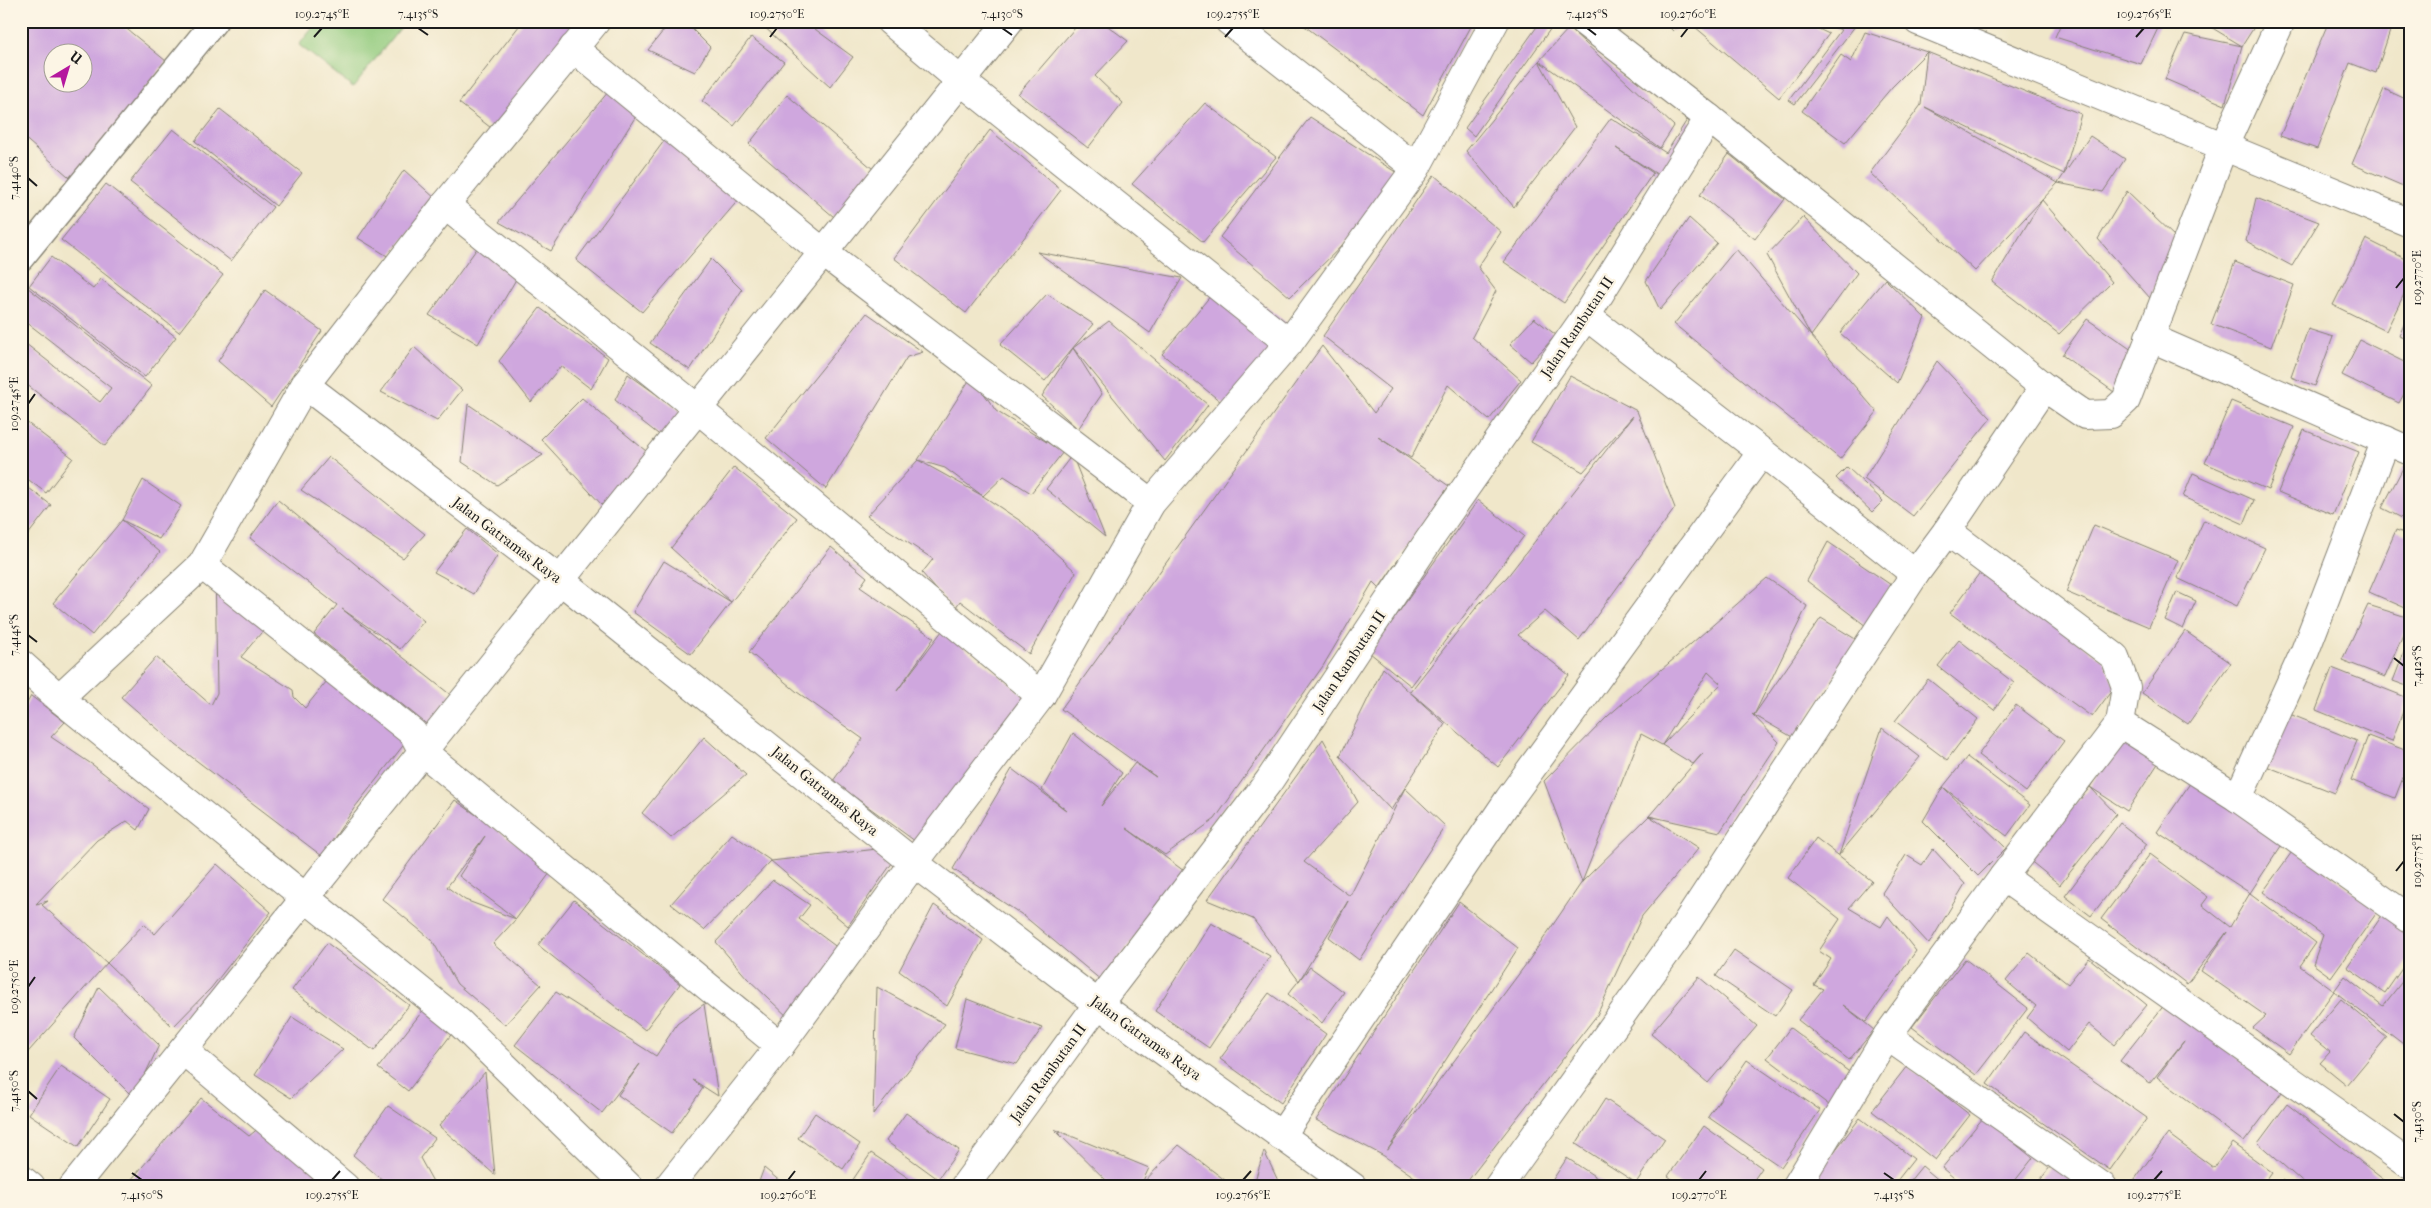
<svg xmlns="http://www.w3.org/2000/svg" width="2431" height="1208" font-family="'IM FELL French Canon',serif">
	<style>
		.green { fill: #92cb7e; stroke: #57744d }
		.building { fill: #cfa7de; fill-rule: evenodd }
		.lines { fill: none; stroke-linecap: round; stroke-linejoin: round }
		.service-casing { stroke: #868273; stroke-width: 28 }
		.minor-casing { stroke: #868273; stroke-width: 30 }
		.service { stroke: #fff; stroke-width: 25 }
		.minor { stroke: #fff; stroke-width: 28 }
		.ticks { fill: none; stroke: #1c1c1c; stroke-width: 2 }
		.labels { text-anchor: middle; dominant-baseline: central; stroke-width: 5; stroke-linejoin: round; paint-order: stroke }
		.street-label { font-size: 15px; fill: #1c1c1c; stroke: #fcf5e5 }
		.neatline { fill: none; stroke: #1c1c1c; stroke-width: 2 }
		.ticks-label { font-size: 12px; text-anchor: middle; fill: #1c1c1c }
	</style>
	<rect width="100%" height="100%" fill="#fcf5e5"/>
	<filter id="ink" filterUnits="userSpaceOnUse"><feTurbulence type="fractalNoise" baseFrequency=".02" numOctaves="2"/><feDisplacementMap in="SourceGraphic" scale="10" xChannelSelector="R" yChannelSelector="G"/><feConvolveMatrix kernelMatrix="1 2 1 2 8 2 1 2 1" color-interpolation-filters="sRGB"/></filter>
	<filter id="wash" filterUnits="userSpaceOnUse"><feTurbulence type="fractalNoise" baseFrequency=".0096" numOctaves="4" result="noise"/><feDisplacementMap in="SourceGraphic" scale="20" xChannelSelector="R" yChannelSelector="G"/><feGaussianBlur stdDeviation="1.12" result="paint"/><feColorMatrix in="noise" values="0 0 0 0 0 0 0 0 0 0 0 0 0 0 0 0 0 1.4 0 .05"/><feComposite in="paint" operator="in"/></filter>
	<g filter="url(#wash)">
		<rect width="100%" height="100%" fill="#f0e7ca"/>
		<path class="green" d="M318,21H406L353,87L299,45Z"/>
		<g id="blocks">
			<g class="building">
				<path d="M21,21H117L166,61L76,183L21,135ZM52,52H82V82H52Z"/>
				<path d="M523,21H586L495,131L459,103Z"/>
				<path d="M671,21H684L710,47L695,72L648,50Z"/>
				<path d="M764,21H804L853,57L830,87L761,24Z"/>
				<path d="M1081,21H1101L1128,41L1095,76L1123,103L1088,148L1018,94Z"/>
				<path d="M1298,21H1474L1423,115Z"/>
				<path d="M1541,21H1556L1474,136L1465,128Z"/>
				<path d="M1663,21H1684L1673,31Z"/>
				<path d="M1688,21H1802L1829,34L1779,98Z"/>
				<path d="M1821,21H1859L1795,104L1789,100L1841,30Z"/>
				<path d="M2062,21H2155L2160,24L2141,64L2055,37Z"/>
				<path d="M2201,21H2258L2242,46L2225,105L2165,79L2185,34L2242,46Z"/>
				<path d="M2329,21H2376L2392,25L2376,73L2350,63L2317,149L2280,136Z"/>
				<path d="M1569,28L1674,126L1660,148L1539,61L1575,127L1514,207L1466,151L1539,61Z"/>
				<path d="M1865,32L1927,52L1892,87L1845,143L1802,111L1841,55L1851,62Z"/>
				<path d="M751,37L784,62L734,126L702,101Z"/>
				<path d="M1927,52L2081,114L2064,174L1925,107L2058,183L1975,271L1870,173L1921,105Z"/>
				<path d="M2384,89L2410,101V189L2352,164Z"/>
				<path d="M609,91L636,116L551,251L499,222Z"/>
				<path d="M787,95L873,169L834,217L749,144Z"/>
				<path d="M1205,103L1276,157L1203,242L1132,184Z"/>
				<path d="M220,109L302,173L276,206L195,141Z"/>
				<path d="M1310,117L1408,180L1290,297L1220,237Z"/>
				<path d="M1611,118L1666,153L1687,120L1696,127L1663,178L1616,148L1653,173L1564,303L1504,262Z"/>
				<path d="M173,129L273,207L231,261L130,182Z"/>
				<path d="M990,130L1061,190L966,313L894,258Z"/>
				<path d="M2090,136L2125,159L2103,192L2058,183Z"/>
				<path d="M667,137L741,197L642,312L576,260Z"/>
				<path d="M1729,154L1785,199L1755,239L1700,195Z"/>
				<path d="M404,170L437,200L389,257L358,238Z"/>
				<path d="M1434,175L1501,232L1478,267L1496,291L1472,337L1521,380L1489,420L1448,385L1411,458L1378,437L1449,486L1379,588L1373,582L1323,666L1215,819L1165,855L1126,828L1184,871L1102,981L1024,916L953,869L1012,769L1067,811L1042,790L1073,733L1122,773L1101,806L1135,763L1156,777L1061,709L1322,346L1374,413L1391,389L1323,336Z"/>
				<path d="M106,184L223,275L179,332L61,240Z"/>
				<path d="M2127,191L2176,238L2150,298L2098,239Z"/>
				<path d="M2256,198L2319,222L2292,266L2246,241Z"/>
				<path d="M2042,200L2112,282L2059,334L1992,282Z"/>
				<path d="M1803,217L1857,273L1811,336L1877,412L1840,459L1674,324L1736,249L1811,336L1767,255Z"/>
				<path d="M1689,218L1717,243L1660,310L1646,281Z"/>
				<path d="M2366,239L2410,261V282L2386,331L2333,305Z"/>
				<path d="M478,247L518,276L478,344L429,315Z"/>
				<path d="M1037,252L1182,278L1150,333Z"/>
				<path d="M51,257L93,289L101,279L176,337L145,377L29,286Z"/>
				<path d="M711,259L742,290L690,370L650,343Z"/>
				<path d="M2235,262L2294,285L2271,347L2211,324Z"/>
				<path d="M1227,276L1294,329L1226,406L1162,354Z"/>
				<path d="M1885,279L1925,318L1897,383L1840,333Z"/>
				<path d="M27,287L152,386L105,446L21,380V340L100,402L111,388L21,318V294Z"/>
				<path d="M265,290L322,331L271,407L218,361Z"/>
				<path d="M1047,294L1093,324L1045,381L1000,345Z"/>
				<path d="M540,308L608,358L591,389L561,366L531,402L499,361Z"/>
				<path d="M2410,311V340L2399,336Z"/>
				<path d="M867,313L923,352L907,357L826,489L766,438Z"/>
				<path d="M1534,318L1556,335L1531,362L1510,344Z"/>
				<path d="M2087,319L2139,355L2114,392L2062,355Z"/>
				<path d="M1109,321L1208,405L1165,461L1073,348Z"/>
				<path d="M2308,329L2333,337L2315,386L2291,377Z"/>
				<path d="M2360,340L2410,365V383L2399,403L2342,375Z"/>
				<path d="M414,347L462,390L437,421L381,392Z"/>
				<path d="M1073,348L1102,394L1078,429L1042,396Z"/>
				<path d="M1937,361L1991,418L1913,516L1864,479Z"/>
				<path d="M628,374L697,423L672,445L615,400Z"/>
				<path d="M972,376L996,411L1063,452L1031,493L1004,476L983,496L1022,522L1076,572L1029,654L960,601L954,610L922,573L933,559L867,516L918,460ZM918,460L945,468L983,496Z"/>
				<path d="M1570,376L1637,411L1675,508L1579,640L1545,611L1518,635L1569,675L1498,767L1410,692L1479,604L1507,577L1633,416L1583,472L1531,442Z"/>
				<path d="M582,398L658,461L614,518L541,439Z"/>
				<path d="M2231,401L2294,427L2268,490L2205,463Z"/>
				<path d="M468,404L543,455L497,485L462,462Z"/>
				<path d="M21,418L73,458L46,493L21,474Z"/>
				<path d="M2304,430L2359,452L2333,515L2278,492Z"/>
				<path d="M1072,455L1105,537L1046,489Z"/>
				<path d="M329,457L425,534L403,558L301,490Z"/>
				<path d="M2404,466L2410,469V522L2382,508Z"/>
				<path d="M734,467L797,518L731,602L671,548Z"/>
				<path d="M1847,467L1883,501L1872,512L1836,478Z"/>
				<path d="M2193,473L2254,500L2244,524L2183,497Z"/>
				<path d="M143,480L181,506L159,539L122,520L160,552L92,635L53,603L122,520Z"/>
				<path d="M21,482L51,505L21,544Z"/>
				<path d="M278,500L424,621L400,649L342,609L452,696L429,726L314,634L337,605L250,538Z"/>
				<path d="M1478,500L1524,536L1411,686L1370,653Z"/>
				<path d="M2204,520L2265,548L2237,606L2177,578Z"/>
				<path d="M2094,525L2178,560L2149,627L2066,592Z"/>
				<path d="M467,529L498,554L474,594L434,572Z"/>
				<path d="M2396,530L2410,535V610L2369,592Z"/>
				<path d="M1828,542L1891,585L1866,626L1807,581Z"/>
				<path d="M831,547L867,577L860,587L934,638L897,691L942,631L1033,702L919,844L833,781L863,739L797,692L749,652Z"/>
				<path d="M215,559L276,615L241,657L293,690L294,697L305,708L335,671L413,733L355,807L322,856L176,745L121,697L156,657L211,705L217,693Z"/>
				<path d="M664,561L731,602L691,654L633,612Z"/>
				<path d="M1981,571L2103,660L2115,686L2092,717L1950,613Z"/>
				<path d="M1767,578L1807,606L1754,715L1821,618L1857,640L1794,738L1752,714L1779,742L1720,832L1649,816L1703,753L1693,764L1662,745L1721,684L1708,672L1662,745L1641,734L1582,882L1544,781L1608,716Z"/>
				<path d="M2177,592L2196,601L2183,629L2165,620Z"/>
				<path d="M2368,605L2410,618L2385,677L2342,660Z"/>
				<path d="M2185,631L2231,663L2188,724L2142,693Z"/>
				<path d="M1959,640L2014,683L1994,710L1938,666Z"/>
				<path d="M2405,650L2410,652V680L2407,686L2393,681Z"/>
				<path d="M1383,668L1445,724L1391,810L1340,756Z"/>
				<path d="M2332,668L2408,698L2392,741L2316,710Z"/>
				<path d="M1928,679L1978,719L1947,760L1895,721Z"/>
				<path d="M31,696L65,722L51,737L93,765L149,809L138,830L127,821L97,840L36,904L48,901L42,905L107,963L144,924L155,934L217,864L271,912L211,988L173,1027L107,963L21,1060V714Z"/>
				<path d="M2016,705L2064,741L2026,792L1978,755Z"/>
				<path d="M2287,713L2357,741L2335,793L2266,766Z"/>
				<path d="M1882,728L1920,757L1839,855Z"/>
				<path d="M2123,735L2161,759L2127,811L2090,787Z"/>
				<path d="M2368,736L2410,752V760L2395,798L2351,780Z"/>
				<path d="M704,737L746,775L671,838L642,813Z"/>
				<path d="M1323,739L1358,802L1304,862L1350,896L1405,788L1445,826L1359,960L1329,937L1348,901L1299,981L1253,919L1207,900Z"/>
				<path d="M1967,757L2030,805L2007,836L1943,787L2006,848L1978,876L1923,821L1943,787Z"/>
				<path d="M2193,779L2285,840L2250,893L2316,943L2300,966L2334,991L2345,976L2383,1006L2408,974L2410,975V1028L2407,1047L2334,991L2289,1054L2253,1028L2266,1016L2201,971L2227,932L2187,984L2101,919L2150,854L2208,897L2202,905L2230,927L2250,893L2157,832Z"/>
				<path d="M2410,784V802L2405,794Z"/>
				<path d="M2090,787L2116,814L2060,885L2028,859Z"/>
				<path d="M455,800L553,869L516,919L493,944L541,985L505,1025L457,984L432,940L382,899ZM485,836L459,876L516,919L465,900L447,887Z"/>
				<path d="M1649,816L1699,848L1642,916L1597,1015L1463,1187H1429L1384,1156L1316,1120L1459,902L1518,948L1387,1151L1527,963L1582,882Z"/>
				<path d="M2120,823L2147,844L2091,916L2065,896Z"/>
				<path d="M732,834L771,861L704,930L671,904Z"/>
				<path d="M1816,838L1872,881L1849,908L1881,927L1888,916L1916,951L1866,1022L1843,1005L1874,1030L1849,1060L1798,1020L1823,989L1814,985L1831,959L1819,951L1840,919L1788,878Z"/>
				<path d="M904,846L848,926L771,861Z"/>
				<path d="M1933,849L1965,884L1929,944L1882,893L1906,855L1922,865Z"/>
				<path d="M2294,849L2378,911L2331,977L2313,964L2323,935L2263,892Z"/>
				<path d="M773,880L810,905L799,919L846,954L791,1020L747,978L716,942Z"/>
				<path d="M574,900L680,984L645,1030L538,945Z"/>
				<path d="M934,905L983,940L947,1006L899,971Z"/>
				<path d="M2383,914L2410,932V957L2385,993L2347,967Z"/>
				<path d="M1211,923L1270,956L1209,1048L1155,1011Z"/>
				<path d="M327,943L409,1005L374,1051L292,990Z"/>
				<path d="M1734,950L1793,990L1775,1016L1716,976Z"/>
				<path d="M2029,953L2068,984L2089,958L2147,1005L2114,1045L2089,1024L2067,1052L2027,1018L2036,1006L2006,981Z"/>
				<path d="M1965,959L2028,1008L1976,1075L1912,1027Z"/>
				<path d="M1310,967L1344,992L1322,1023L1288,994Z"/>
				<path d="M1699,977L1757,1026L1708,1083L1651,1034Z"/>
				<path d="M99,987L159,1045L134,1098L74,1038Z"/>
				<path d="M877,987L945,1024L873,1115Z"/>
				<path d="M556,992L656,1056L677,1024L704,1004L718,1096L693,1080L703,1088L672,1133L618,1095L640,1064L602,1113L515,1045Z"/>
				<path d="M1269,993L1326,1034L1281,1103L1220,1059Z"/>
				<path d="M967,999L1042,1028L1017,1064L955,1048Z"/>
				<path d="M2341,999L2387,1037L2347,1085L2320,1063L2330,1052L2310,1036Z"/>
				<path d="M431,1000L460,1023L408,1091L378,1068Z"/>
				<path d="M2165,1004L2282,1092L2244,1142L2157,1077L2184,1041L2150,1083L2120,1061Z"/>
				<path d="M292,1017L343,1049L291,1098L255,1075Z"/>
				<path d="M1790,1028L1852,1074L1829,1105L1767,1058Z"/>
				<path d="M2024,1032L2147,1118L2110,1170L1987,1084Z"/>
				<path d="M1747,1060L1820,1110L1781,1167L1708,1117Z"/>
				<path d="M61,1066L110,1099L78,1147L29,1114Z"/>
				<path d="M1907,1066L1970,1115L1935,1160L1872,1111Z"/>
				<path d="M485,1072L495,1175L439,1126Z"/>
				<path d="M201,1098L249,1136L265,1123L328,1157L367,1187H125Z"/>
				<path d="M1605,1099L1665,1139L1636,1183L1576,1144Z"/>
				<path d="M2287,1104L2393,1187H2308L2258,1143Z"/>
				<path d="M388,1106L435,1138L420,1158L436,1187H391L353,1155Z"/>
				<path d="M815,1113L860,1144L843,1169L798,1138Z"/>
				<path d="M906,1113L959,1150L938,1179L886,1141Z"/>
				<path d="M1860,1118L1914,1159L1892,1187H1807Z"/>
				<path d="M1983,1118L2033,1158L2010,1187H1965L1942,1168Z"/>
				<path d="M1704,1126L1762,1168L1749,1187H1683L1668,1176Z"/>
				<path d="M1054,1129L1149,1168L1141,1185L1179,1145L1234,1187H1113Z"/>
				<path d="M2168,1134L2214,1168L2232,1143L2272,1172L2261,1187H2137L2132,1183Z"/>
				<path d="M1264,1151L1281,1187H1253Z"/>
				<path d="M871,1153L922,1187H848Z"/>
				<path d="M1567,1158L1611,1187H1548Z"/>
				<path d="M2053,1163L2084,1187H2035Z"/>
				<path d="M1922,1166L1947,1187H1905Z"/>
				<path d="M764,1168L787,1187H757Z"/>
				<path d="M2282,1180L2291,1187H2277Z"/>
			</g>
		</g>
	</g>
	<g filter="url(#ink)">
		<use href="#blocks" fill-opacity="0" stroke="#868273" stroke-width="1"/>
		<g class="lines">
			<g class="service-casing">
				<path id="service" d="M21,258L215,21"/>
			</g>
			<g class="minor-casing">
				<g id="minor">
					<path d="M890,21L961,81L1289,343"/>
					<path d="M1229,21L1416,168"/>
					<path d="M1583,21L1709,118L2044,387L2085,415L2111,414L2126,400L2223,148L2281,21"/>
					<path d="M1918,21L2410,223"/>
					<path d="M573,48L824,253L1151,503"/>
					<path d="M445,205L698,409L1041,696"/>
					<path d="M1586,316L1762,452L1915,574"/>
					<path d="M2149,337L2410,451"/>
					<path d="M305,385L560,580L914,863L1098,1004L1353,1187"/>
					<path d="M1947,531L2115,657L2126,687L2120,723"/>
					<path d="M202,565L413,733L423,752L780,1046"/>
					<path d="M21,664L59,698L460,1023L629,1187"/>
					<path d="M59,698L202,565L305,385L445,205L596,21"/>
					<path d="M2238,798L2305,651L2386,440"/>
					<path d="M2003,877L2410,1165"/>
					<path d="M1887,1036L2103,1187"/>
					<path d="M183,1050L345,1187"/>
					<path d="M1281,1136L1509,799L1762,452"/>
					<path d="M21,1179L31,1187"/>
					<path d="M73,1187L1009,21"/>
					<path d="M668,1187L780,1046L914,863L1041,696L1151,503L1289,343L1416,168L1495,21"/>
					<path d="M964,1187L1098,1004L1269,781L1429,540L1586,316L1709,118"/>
					<path d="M1498,1187L1676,939L1915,574L1947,531L2044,387"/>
					<path d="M1796,1187L1887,1036L2003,877L2120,723L2238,798L2410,919"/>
				</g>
			</g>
			<use href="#service" class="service"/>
			<use href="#minor" class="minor"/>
		</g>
	</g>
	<path class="ticks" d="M418,28L428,35M1002,28L1012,35M1587,28L1596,35M314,37L322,28M770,37L777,28M1225,37L1233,28M1681,37L1688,28M2136,37L2144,28M28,178L37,186M2396,288L2404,278M28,404L35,394M28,635L37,642M2394,658L2404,666M2396,871L2404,861M28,987L35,977M28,1091L37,1099M2394,1114L2404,1122M132,1173L142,1180M1884,1173L1894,1180M332,1180L340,1171M788,1180L795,1171M1243,1180L1251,1171M1699,1180L1706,1171M2154,1180L2162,1171"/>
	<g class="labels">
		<g class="street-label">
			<text transform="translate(1577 327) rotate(-56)">Jalan Rambutan II</text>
			<text transform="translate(507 540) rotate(37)">Jalan Gatramas Raya</text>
			<text transform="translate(1349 661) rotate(-56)">Jalan Rambutan II</text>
			<text transform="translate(825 791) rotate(39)">Jalan Gatramas Raya</text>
			<text transform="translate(1146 1038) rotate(36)">Jalan Gatramas Raya</text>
			<text transform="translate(1048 1073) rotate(-54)">Jalan Rambutan II</text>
		</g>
	</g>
	<rect width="2431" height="1208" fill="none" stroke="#fcf5e5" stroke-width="55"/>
	<g transform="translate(68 68) rotate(38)"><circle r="24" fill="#fcf5e5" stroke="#a29e95"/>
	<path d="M0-4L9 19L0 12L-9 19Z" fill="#b5179e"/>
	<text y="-8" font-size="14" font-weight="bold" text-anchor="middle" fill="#1c1c1c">U</text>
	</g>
	<rect x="28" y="28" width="2376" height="1152" class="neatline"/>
	<g class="ticks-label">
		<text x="322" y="18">109.2745°E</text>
		<text x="418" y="18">7.4135°S</text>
		<text x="777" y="18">109.2750°E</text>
		<text x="1002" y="18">7.4130°S</text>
		<text x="1233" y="18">109.2755°E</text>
		<text x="1587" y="18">7.4125°S</text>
		<text x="1688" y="18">109.2760°E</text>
		<text x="2144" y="18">109.2765°E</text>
		<text transform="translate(14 178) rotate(-90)" y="4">7.4140°S</text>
		<text transform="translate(2417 278) rotate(-90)" y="4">109.2770°E</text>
		<text transform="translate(14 404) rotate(-90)" y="4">109.2745°E</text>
		<text transform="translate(14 635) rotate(-90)" y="4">7.4145°S</text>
		<text transform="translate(2417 666) rotate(-90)" y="4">7.4125°S</text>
		<text transform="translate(2417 861) rotate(-90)" y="4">109.2775°E</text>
		<text transform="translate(14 987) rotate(-90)" y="4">109.2750°E</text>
		<text transform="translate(14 1091) rotate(-90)" y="4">7.4150°S</text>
		<text transform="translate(2417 1122) rotate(-90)" y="4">7.4130°S</text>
		<text x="142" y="1199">7.4150°S</text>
		<text x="332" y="1199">109.2755°E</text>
		<text x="788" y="1199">109.2760°E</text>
		<text x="1243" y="1199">109.2765°E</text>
		<text x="1699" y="1199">109.2770°E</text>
		<text x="1894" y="1199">7.4135°S</text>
		<text x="2154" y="1199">109.2775°E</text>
	</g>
</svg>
